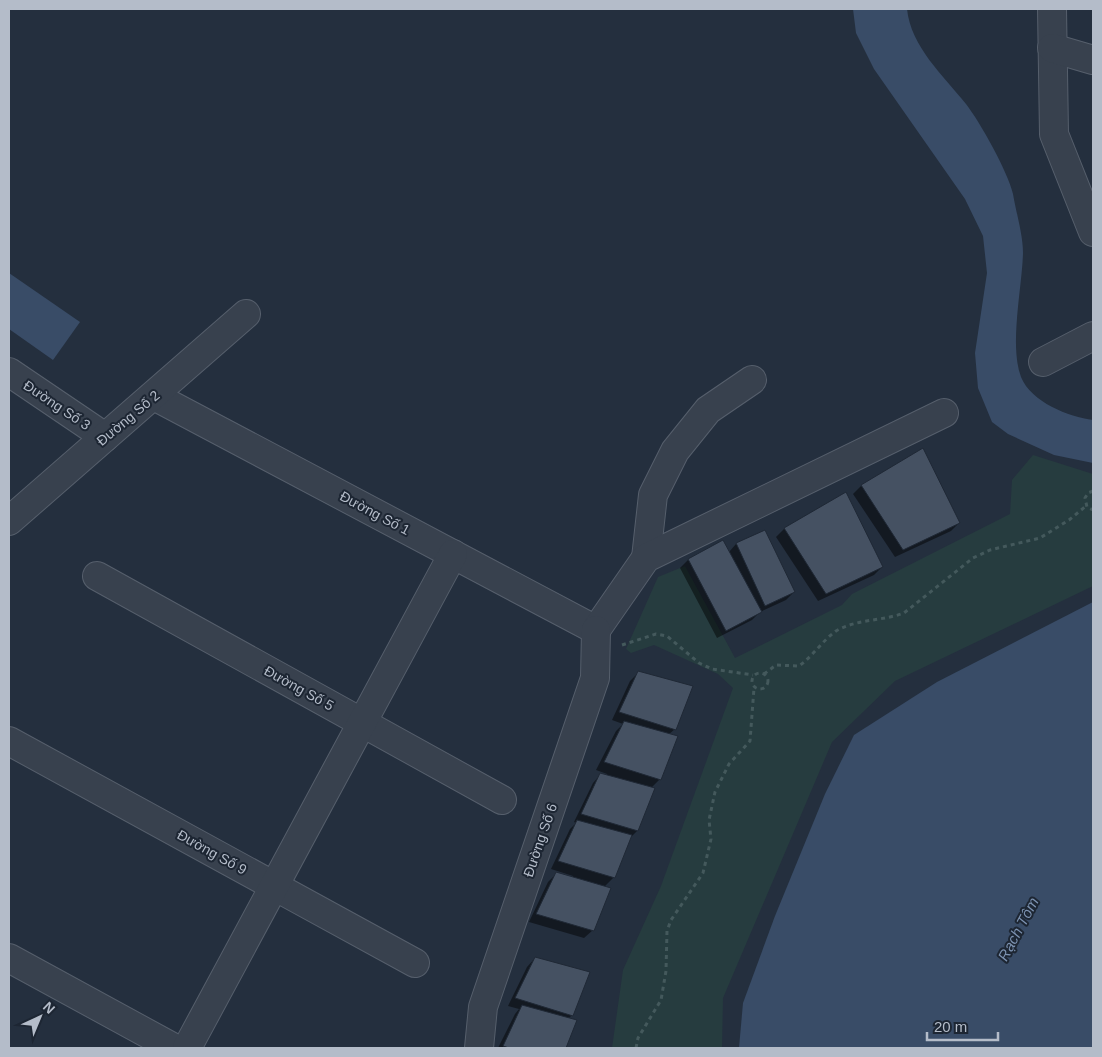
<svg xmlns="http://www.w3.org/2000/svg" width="1102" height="1057" font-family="Helvetica,sans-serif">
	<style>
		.green { fill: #263c3f }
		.water { fill: #394c67 }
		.shadow { fill: #0007 }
		.building { fill: #455162; stroke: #1f2835 }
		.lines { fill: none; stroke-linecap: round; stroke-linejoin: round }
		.minor-casing { stroke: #565f6c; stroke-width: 30 }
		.path { stroke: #44595c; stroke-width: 3; stroke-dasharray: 4 4; stroke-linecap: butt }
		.minor { stroke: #38414e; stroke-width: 28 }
		.labels { text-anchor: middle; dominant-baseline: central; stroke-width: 4; stroke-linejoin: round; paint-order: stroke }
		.street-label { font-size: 14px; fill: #b4bcc9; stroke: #1d2633 }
		.water-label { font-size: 15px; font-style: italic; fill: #7c92b1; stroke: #1d2633 }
	</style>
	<rect width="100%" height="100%" fill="#242f3e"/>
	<path class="green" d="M1033,455L1093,474V586L895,681L832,742L723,998L722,1048H612L623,970L661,886L733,688L718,674L654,645L631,653L626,649L658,577L685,566L735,658L842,605L852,594L1010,514L1012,480Z"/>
	<g class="water">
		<path d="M853,9H907C911,47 943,75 966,104C980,122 1008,172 1013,194C1016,212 1023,235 1023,253C1022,289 1009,345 1021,377C1031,402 1069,417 1093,420V463L1054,455L1008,434L992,422L978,388L975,353L987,273L983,236L965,199L874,69L856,33Z"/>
		<path d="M9,273L80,322L53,360L9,329Z"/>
		<path d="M1093,602V1048H739L743,1003L775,916L825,794L854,735L937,682Z"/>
	</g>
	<g class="shadow">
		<path d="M861,486L959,523L951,531L895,557L853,494Z"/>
		<path d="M845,494L882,567L874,575L818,601L776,537L784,529Z"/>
		<path d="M764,531L794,592L786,600L760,612L752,620L717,638L680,568L688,560L723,541L729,552L736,544Z"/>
		<path d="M639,672L675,729L668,735L660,779L651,788L637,831L630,838L614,877L604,887L593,930L584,938L529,922L548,882L556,874L572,878L573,876L551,869L570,829L576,823L574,822L593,783L601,774L606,776L607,774L596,770L616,731L623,724L612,720L630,681Z"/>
		<path d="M535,958L572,1015L568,1019L575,1021L564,1048H498L515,1014L519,1009L508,1006L527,967Z"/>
	</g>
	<g class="building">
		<path d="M923,448L960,523L903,550L861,485Z"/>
		<path d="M846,492L883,567L826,594L784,528Z"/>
		<path d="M765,530L795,592L765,606L736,543Z"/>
		<path d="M723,540L762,612L726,631L688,559Z"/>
		<path d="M638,671L693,686L676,730L619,712Z"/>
		<path d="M624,721L678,736L661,780L604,762Z"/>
		<path d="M600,773L655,788L638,831L581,814Z"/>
		<path d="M577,820L632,835L615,878L558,861Z"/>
		<path d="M556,872L611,888L594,931L536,914Z"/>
		<path d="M535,957L590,972L573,1016L515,998Z"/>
		<path d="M522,1005L577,1020L566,1048H509L503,1046Z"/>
	</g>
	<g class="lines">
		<g class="minor-casing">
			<g id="minor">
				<path d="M1052,9L1054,134L1093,232"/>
				<path d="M1052,48L1093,60"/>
				<path d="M1043,362L1093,336"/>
				<path d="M9,372L105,437"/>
				<path d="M154,396L596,630"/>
				<path d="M9,521L246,314"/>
				<path d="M646,558L653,495L675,451L708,410L752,380"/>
				<path d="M97,576L502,800"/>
				<path d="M596,630L646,558L944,413"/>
				<path d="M9,741L415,963"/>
				<path d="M9,958L174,1048"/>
				<path d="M187,1048L453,554"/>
				<path d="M479,1048L483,1007L595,678L596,630"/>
			</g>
		</g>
		<g class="path">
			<path d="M1093,491L1088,493L1085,498L1087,507L1093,510"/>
			<path d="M622,645L656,634L667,636L699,663L712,669L753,675"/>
			<circle cx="760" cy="681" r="8"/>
			<path d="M764,674L776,665L799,666C813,656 822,641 836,631C856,619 883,621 904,613L973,558L990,550L1040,538L1069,520L1086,506"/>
			<path d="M636,1048L638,1038L661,1000L666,971L667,931L671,920L703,873L711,839L709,820L715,792L729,764L750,741L754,688"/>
		</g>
		<use href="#minor" class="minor"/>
	</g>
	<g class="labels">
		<g class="street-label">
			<text transform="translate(57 405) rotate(34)">Đường Số 3</text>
			<text transform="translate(128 418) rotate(-40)">Đường Số 2</text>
			<text transform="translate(375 513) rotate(28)">Đường Số 1</text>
			<text transform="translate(299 688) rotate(29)">Đường Số 5</text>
			<text transform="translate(540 840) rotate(-71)">Đường Số 6</text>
			<text transform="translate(212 852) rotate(29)">Đường Số 9</text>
		</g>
		<g class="water-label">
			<text transform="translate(1018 929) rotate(-62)">Rạch Tôm</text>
		</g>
	</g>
	<rect width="1102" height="1057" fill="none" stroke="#b4bcc9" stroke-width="20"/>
	<g transform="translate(40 1017) rotate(44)" stroke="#1d2633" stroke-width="4" paint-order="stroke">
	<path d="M0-4L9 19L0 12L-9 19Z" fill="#b4bcc9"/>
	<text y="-8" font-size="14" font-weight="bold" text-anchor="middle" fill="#b4bcc9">N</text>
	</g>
	<path d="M927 1032v8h71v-8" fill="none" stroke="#b4bcc9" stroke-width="2.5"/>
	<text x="934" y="1032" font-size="15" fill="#b4bcc9" stroke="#1d2633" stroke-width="4" paint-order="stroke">20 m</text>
</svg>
